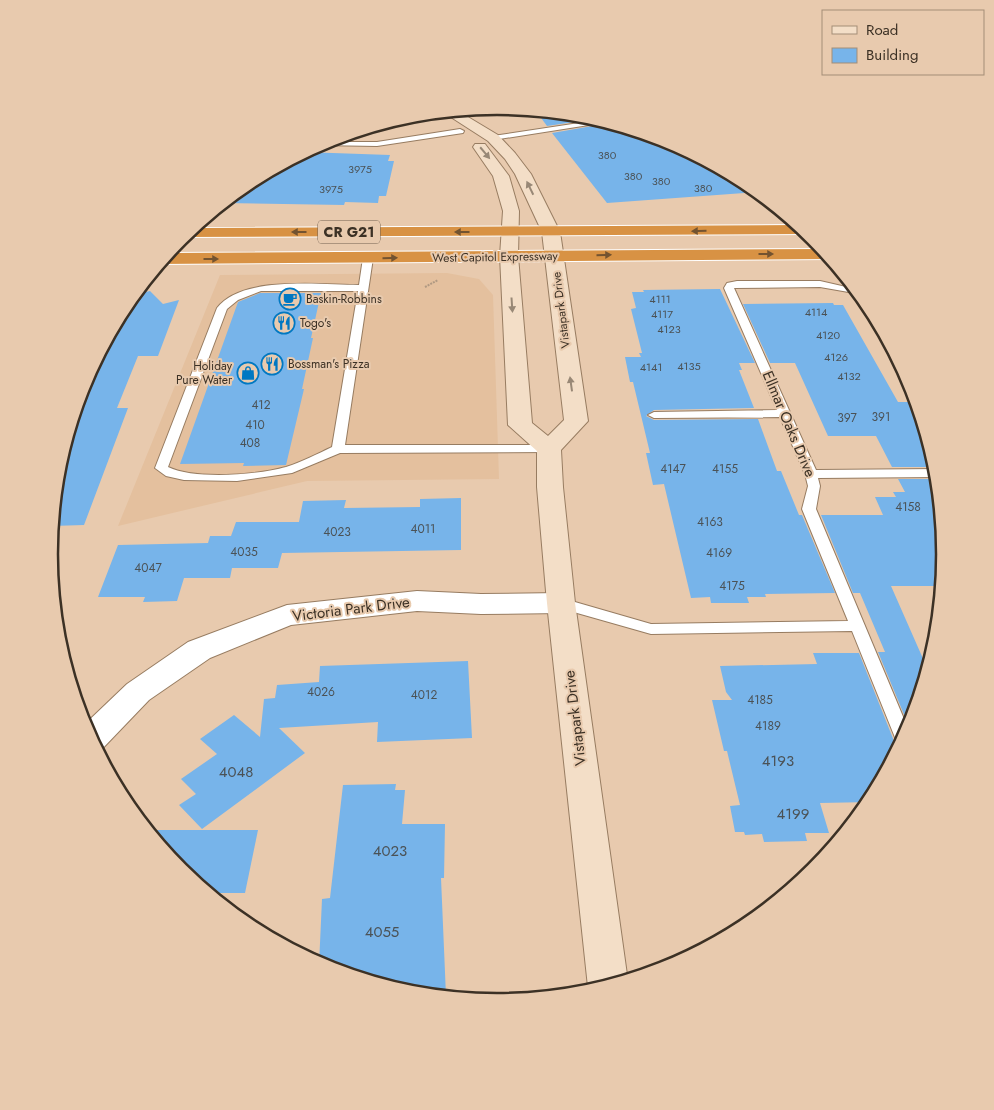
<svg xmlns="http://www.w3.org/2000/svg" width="994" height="1110" font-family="Jost,sans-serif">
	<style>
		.built { fill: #e4c09e }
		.building { fill: #77b4ea }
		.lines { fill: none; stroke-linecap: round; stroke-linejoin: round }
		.lane-casing { stroke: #977c61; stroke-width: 2 }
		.street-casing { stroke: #977c61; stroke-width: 2 }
		.secondary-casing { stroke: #977c61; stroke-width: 2 }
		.highway-casing { stroke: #fff; stroke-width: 2 }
		.path { stroke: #b09982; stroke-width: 2; stroke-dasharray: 2 1; stroke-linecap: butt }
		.lane { fill: #fff; fill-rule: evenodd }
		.street { fill: #fff; fill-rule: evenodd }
		.secondary { fill: #f3dec7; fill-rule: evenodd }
		.highway { fill: #d89244; fill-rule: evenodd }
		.oneway { fill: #988876 }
		.oneway2 { fill: #735330 }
		.labels { text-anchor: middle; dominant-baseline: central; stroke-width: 4; stroke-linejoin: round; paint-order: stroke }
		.far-number-label { font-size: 11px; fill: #4b5256 }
		.far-street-label { font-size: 12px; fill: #3c3125; stroke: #e8caae }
		.far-poi-label { font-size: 12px; fill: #3c3125; stroke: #e8caae; text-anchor: start }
		.number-label { font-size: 12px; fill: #4b5256 }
		.shield { fill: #e8caae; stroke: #705f4e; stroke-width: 1 }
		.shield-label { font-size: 14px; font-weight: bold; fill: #3c3125 }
		.street-label { font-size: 15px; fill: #3c3125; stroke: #e8caae }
		.near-number-label { font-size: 15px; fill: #4b5256 }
		.rim { fill: none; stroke: #3c3125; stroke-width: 2.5 }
	</style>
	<rect width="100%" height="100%" fill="#e8caae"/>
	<path class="built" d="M447,273L479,279L493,295L499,479L307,481L118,526L220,275Z"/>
	<g class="building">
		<path d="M536,111L585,115L595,119L547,126Z"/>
		<path d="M610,123L669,141L746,182L758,192L607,203L552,133Z"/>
		<path d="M304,152L390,155L388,161H394L386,196H379L378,203L345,202L344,205L223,203L248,182Z"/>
		<path d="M720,289L755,363H739L742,370H739L754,408L654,410L646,416L654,420L758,419L777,471H781L799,515H802L835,593L765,594L766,597H747L749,603H711L710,597L691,598L664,484L653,485L646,453H650L633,382H630L625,357H641L639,353H642L631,309L636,308L632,292H644L643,290Z"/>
		<path d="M150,291L163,304L179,300L158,356H138L117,408H128L84,525L52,526L57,467L83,383L124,306L133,295Z"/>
		<path d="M260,293H321L311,338H313L302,389H304L286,465L243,466L244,463L180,464L238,302Z"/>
		<path d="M833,303L834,305H843L898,402H917L936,467H892L876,436H828L795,363H770L743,304Z"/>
		<path d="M898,479H938L945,555L942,586H891L928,670L910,729L878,652H885L860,593H853L821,515H883L875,497H896L893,492H905Z"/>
		<path d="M461,498V550L282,553L278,568H232L230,578H184L177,601L143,602L145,597H98L118,545L208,543L210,536H231L236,522H299L303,501L346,500L344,508L420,507V499Z"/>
		<path d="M813,653H859L894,741L900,747L871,802L820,803L829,833H805L807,841L764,842L762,834L745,835L744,832H735L730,806L740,805L727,751H724L712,700H732L726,692L720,666L817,664Z"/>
		<path d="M468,661L472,738L377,742L378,722L279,728L305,753L202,829L179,805L196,794L181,779L217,754L200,739L234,715L260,737L264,699L275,698L277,685L319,682L320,666Z"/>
		<path d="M396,784L395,790H405L402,824H445L444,878H441L446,996L432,997L409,995L319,965L322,899L330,898L343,785Z"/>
		<path d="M145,830H258L245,893H205L180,872Z"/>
	</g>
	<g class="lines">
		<g class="lane-casing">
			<g id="lane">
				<path d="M599,120L608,122L493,140L489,138L493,136Z"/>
				<path d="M460,129L464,131L463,133L377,146L317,145L324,142H377Z"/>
				<path d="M368,255L373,258L345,445H549L555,449L553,452L340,453L292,473L237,481L184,480L166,476L155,468L217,308C242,275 321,285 359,285L363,258ZM261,291H358L332,447C317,454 302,462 286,467C257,475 195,480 168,467L227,309L238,300Z"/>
				<path d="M737,281H820L855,289L860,294L820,287L734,288L816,470L937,469V477L818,478L820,486L816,509L909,731L901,746L896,740L852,631L651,634L556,607L554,603L556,599L561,598L651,624L848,621L802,509L808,486L805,474L780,417L654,418L648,415L654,412L777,410L724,288L727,283Z"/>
			</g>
		</g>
		<g class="street-casing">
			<path id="street" d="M417,591L481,594L561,593L571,596L575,603L571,610L561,613L481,614L417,611L291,625L210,658L149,700L102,749L96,751L83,726L127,684L188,642L287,605Z"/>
		</g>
		<g class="secondary-casing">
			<path id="secondary" d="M458,111L498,135L515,153L531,174L560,232L588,421L561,450L563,487L575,603L628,982L590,993L588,987L547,603L537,487V451L508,425L500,256L503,211L493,176L473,147L475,144H485L509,176L519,211L518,256L532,423L548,436L564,420L542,232L515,174L505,159L488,141L443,112Z"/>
		</g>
		<g class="highway-casing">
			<g id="highway">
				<path d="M798,225L809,234L181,237L193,228Z"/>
				<path d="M823,249L831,259L159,264L167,253Z"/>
			</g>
		</g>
		<path class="path" d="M425,287L438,280"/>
		<use href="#lane" class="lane"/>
		<use href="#street" class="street"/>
		<use href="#secondary" class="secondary"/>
		<use href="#highway" class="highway"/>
	</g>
	<defs><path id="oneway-solid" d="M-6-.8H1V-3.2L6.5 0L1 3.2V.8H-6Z" transform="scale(1.25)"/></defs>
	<g class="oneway">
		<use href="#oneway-solid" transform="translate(485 153) rotate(50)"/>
		<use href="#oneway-solid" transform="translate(530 188) rotate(-116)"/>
		<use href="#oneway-solid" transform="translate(512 305) rotate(86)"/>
		<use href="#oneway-solid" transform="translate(571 384) rotate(-98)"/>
	</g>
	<g class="oneway2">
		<use href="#oneway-solid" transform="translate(699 231) rotate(179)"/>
		<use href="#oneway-solid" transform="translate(299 232) rotate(180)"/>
		<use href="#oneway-solid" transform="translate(462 232) rotate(180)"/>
		<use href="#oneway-solid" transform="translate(766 254)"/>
		<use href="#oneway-solid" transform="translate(604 255) rotate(-1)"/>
		<use href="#oneway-solid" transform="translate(390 258) rotate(-1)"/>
		<use href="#oneway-solid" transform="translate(211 259)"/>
	</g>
	<defs>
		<g id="cafe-ring" transform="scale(1.125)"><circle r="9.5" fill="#e8caae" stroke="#0078c2" stroke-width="1.5"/><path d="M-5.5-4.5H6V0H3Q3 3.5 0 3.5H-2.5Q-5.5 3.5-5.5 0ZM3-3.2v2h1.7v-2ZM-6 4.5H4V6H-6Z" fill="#0078c2"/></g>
		<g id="restaurant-ring" transform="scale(1.125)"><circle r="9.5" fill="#e8caae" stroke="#0078c2" stroke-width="1.5"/><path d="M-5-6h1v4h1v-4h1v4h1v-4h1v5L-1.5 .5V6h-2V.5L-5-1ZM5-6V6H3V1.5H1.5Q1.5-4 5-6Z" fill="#0078c2"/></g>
		<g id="shop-ring" transform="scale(1.125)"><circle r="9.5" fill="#e8caae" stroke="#0078c2" stroke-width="1.5"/><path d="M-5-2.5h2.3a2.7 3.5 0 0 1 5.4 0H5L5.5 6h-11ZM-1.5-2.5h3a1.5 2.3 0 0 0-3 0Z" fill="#0078c2"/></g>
	</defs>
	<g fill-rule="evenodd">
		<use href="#cafe-ring" x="290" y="299"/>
		<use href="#restaurant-ring" x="284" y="323"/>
		<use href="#restaurant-ring" x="272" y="364"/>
		<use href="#shop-ring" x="248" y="373"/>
	</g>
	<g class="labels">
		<g class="far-number-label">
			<text x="607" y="155">380</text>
			<text x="360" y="169">3975</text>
			<text x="633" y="176">380</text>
			<text x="661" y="181">380</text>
			<text x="703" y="188">380</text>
			<text x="331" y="189">3975</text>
			<text x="660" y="299">4111</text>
			<text x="816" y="312">4114</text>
			<text x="662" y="314">4117</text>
			<text x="669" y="329">4123</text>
			<text x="828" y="335">4120</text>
			<text x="836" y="357">4126</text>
			<text x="689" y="366">4135</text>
			<text x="651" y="367">4141</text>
			<text x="849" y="376">4132</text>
		</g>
		<g class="far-street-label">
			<text transform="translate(495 257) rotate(-1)">West Capitol Expressway</text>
			<text transform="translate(561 310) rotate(-97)">Vistapark Drive</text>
		</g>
		<g class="far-poi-label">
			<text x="306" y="299">Baskin-Robbins</text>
			<text x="300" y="323">Togo's</text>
			<text x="288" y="364">Bossman's Pizza</text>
			<text x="232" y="366" text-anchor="end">Holiday<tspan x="232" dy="14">Pure Water</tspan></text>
		</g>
		<g class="number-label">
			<text x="261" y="405">412</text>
			<text x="881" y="417">391</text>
			<text x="847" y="418">397</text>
			<text x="255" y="425">410</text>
			<text x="250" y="443">408</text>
			<text x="673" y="469">4147</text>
			<text x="725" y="469">4155</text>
			<text x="908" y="507">4158</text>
			<text x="710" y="522">4163</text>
			<text x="423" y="529">4011</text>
			<text x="337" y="532">4023</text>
			<text x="244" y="552">4035</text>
			<text x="719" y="553">4169</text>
			<text x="148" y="568">4047</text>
			<text x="732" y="586">4175</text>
			<text x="321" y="692">4026</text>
			<text x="424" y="695">4012</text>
			<text x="760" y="700">4185</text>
			<text x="768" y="726">4189</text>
		</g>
		<rect class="shield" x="318" y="220.5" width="62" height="23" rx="4"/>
		<g class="shield-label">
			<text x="349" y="232">CR G21</text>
		</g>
		<g class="street-label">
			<text transform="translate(789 424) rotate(67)">Ellmar Oaks Drive</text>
			<text transform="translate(351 609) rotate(-7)">Victoria Park Drive</text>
			<text transform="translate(575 718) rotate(-97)">Vistapark Drive</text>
		</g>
		<g class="near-number-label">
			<text x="778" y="761">4193</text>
			<text x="236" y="772">4048</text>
			<text x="793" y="814">4199</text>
			<text x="390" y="851">4023</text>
			<text x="382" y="932">4055</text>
		</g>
	</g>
	<path d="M0 0H994V1110H0ZM58 554a439 439 0 1 1 878 0a439 439 0 1 1-878 0Z" fill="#e8caae" fill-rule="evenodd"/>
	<path class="rim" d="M58 554a439 439 0 1 1 878 0a439 439 0 1 1-878 0Z"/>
	<rect x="822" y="10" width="162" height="65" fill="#e8caae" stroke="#a38d77"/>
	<rect x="832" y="26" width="25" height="8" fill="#f3dec7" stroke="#a38d77"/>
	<text x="866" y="35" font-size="15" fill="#3c3125">Road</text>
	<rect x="832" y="48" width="25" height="15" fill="#77b4ea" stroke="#a38d77"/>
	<text x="866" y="60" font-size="15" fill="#3c3125">Building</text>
</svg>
